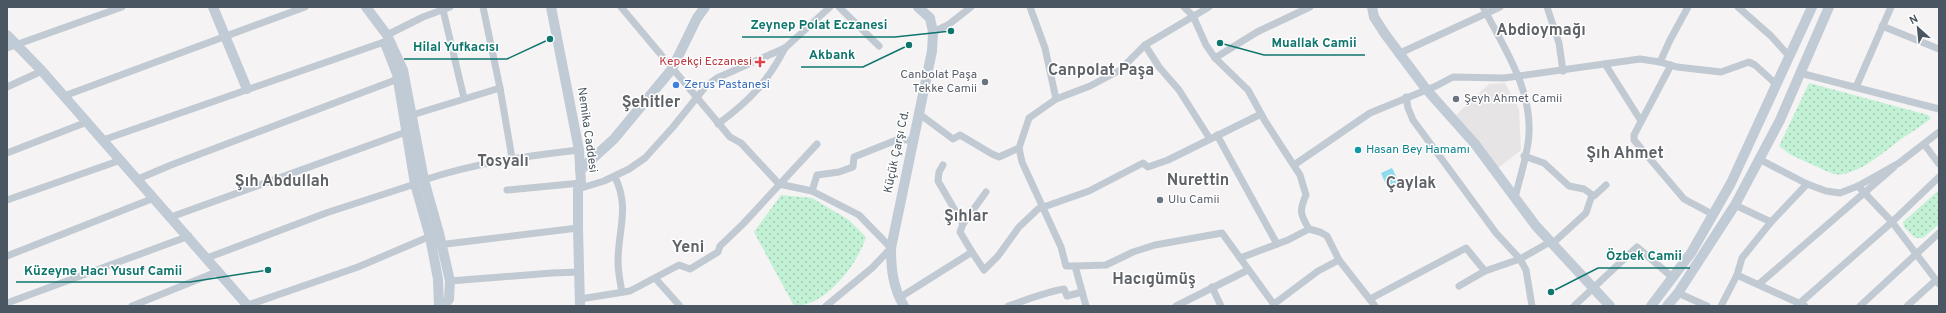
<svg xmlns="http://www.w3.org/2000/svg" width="1946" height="313" font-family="Overpass,sans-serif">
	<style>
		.education { fill: #e6e4e5 }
		.park { fill: url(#park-dots) }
		.water { fill: #90daee }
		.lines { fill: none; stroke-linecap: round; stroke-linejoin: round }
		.street { stroke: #c1cad2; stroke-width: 7 }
		.secondary { stroke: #c1cbd6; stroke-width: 10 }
		.health-dot { fill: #e0444e; stroke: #fff; stroke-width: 1.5 }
		.worship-dot { fill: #6b7280; stroke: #fff; stroke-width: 1.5 }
		.shop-dot { fill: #3f7fe0; stroke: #fff; stroke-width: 1.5 }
		.culture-dot { fill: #0f9aa8; stroke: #fff; stroke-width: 1.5 }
		.labels { text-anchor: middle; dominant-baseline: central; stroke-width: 3; stroke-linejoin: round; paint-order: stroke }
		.health-label { font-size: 12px; fill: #be3a42; stroke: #fff; text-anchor: end }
		.worship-label { font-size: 12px; fill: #5b616d; stroke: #fff; text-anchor: start }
		.shop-label { font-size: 12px; fill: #366cbe; stroke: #fff; text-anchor: start }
		.street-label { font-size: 12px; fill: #4a5661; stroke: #fff }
		.culture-label { font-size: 12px; fill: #0d838f; stroke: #fff; text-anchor: start }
		.district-label { font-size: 16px; font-weight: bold; fill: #5f6368; stroke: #fff }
		.leader { fill: none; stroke: #0f766e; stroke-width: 1.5 }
		.callout-dot { fill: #0f766e; stroke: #fff; stroke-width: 1.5 }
		.callout-label { font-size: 13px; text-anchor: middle; font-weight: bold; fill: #0f766e; stroke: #fff; stroke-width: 3; stroke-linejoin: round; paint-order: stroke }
	</style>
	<defs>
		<pattern id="park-dots" width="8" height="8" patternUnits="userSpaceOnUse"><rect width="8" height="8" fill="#c3f1d5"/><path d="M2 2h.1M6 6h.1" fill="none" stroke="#a0c6b0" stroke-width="1.8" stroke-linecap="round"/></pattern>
	</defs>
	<rect width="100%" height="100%" fill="#f5f3f3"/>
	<path class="education" d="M1505,83L1519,109L1521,150L1498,168L1456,115L1489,84Z"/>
	<g class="park">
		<path d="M1809,83L1928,115L1931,118L1929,120C1920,127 1910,133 1901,139C1884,152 1855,178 1833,174L1791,155L1779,146Z"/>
		<path d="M1939,190V224L1923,238H1915L1904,227L1903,222Z"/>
		<path d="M781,195L812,198L849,220L866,237C857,265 826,306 794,306L754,232Z"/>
	</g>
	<path class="water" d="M1392,168L1399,182L1387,187L1381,173Z"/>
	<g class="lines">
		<g class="street">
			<path d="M483,7L500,88L512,158"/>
			<path d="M621,7L730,137L741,143L779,184L812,191L859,215L891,248L872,268L826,306"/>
			<path d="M839,7L879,46"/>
			<path d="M1030,7L1045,48L1056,99"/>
			<path d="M1184,7L1193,16L1206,45L1215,58L1248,90L1265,121L1300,175L1306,195C1299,211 1300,214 1309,229L1320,232L1327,236L1339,260L1375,306"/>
			<path d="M1483,7C1503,46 1531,87 1529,132C1529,152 1519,179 1515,198"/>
			<path d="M1547,7L1559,43L1563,71"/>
			<path d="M1738,7L1771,36L1789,56"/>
			<path d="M443,10L464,98"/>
			<path d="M1882,26L1939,49"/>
			<path d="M933,32L948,25L971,7"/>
			<path d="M387,35L423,17L450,7"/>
			<path d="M1145,45L1159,67L1179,90L1210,139"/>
			<path d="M7,48L122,7"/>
			<path d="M1398,54L1500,7"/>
			<path d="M1215,58L1257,32L1310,7"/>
			<path d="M1660,62L1670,40L1688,7"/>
			<path d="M1605,64L1641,121"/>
			<path d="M1671,65L1634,135V140L1684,199L1712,214"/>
			<path d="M1800,73L1939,109"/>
			<path d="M7,87L42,71"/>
			<path d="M1856,87L1891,7"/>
			<path d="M64,96L305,7"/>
			<path d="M1406,97L1408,108L1413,120L1496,233L1520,259L1485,271L1459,286"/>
			<path d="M918,113L953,139L960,135L992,154L999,157L1019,148"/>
			<path d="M412,115L500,88"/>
			<path d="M718,124C749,101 767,83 785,48"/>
			<path d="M1217,135L1277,244"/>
			<path d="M103,140L384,42"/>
			<path d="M1924,144L1939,164"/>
			<path d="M7,153L87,122"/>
			<path d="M1524,156L1544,163L1569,186L1584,189L1594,196L1606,185"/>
			<path d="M1759,159L1807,184L1826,191L1840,193L1858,186L1899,163L1939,132"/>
			<path d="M943,165L939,172L938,181L963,224"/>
			<path d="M1294,165L1370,113L1436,86L1453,77L1504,78L1640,59L1660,62L1677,67L1721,72L1749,62L1755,65L1776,84"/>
			<path d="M615,177C630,208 618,230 618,262C618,272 620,282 622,292"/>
			<path d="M138,179L171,165L398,79"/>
			<path d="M424,180C475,163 526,156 579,150"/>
			<path d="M1858,186L1892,222L1939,284"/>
			<path d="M578,189L604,181L629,169L645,158L673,127L706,86L717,78L785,48L830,7"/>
			<path d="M507,190L581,183"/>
			<path d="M812,191L817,175L839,172L853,167L854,157L899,139L914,141"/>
			<path d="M7,200L121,160"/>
			<path d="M1735,205L1771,222"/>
			<path d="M171,217L406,132"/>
			<path d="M1552,244L1586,213L1592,195"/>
			<path d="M438,245L578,228"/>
			<path d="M972,252L984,270L998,256L1019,227L1038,209L1089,191L1143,163L1148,167L1168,160L1261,114"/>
			<path d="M7,256L154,198"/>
			<path d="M207,258L326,213L415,184"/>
			<path d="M1240,258L1288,240L1309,229"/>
			<path d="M1075,266L1106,265L1133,252L1155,245L1222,233L1275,306"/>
			<path d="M1737,275L1805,306"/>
			<path d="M655,278L680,306"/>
			<path d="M450,281L552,273L580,272"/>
			<path d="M1759,284L1894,167"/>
			<path d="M1212,287L1221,306"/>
			<path d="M1678,293L1707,306"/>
			<path d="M899,298L972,252L960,232L963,224L986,192"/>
			<path d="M580,299L630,291L679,265L690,269L718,252L720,246L743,224L817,144"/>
			<path d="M1370,299L1466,248L1485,271"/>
			<path d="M7,303L189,236"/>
			<path d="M1800,303L1892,222L1939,177"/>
			<path d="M1274,304L1318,271L1339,260"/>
			<path d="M248,305L358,267L433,235"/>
			<path d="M132,306L219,271"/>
			<path d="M1008,306C1027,300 1045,292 1064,289L1067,296L1082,292"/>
			<path d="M1086,306L1075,266H1066L1061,247L1022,162L1019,148L1029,118L1056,99L1090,86L1120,70L1145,45L1209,7"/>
			<path d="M1176,306L1248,270"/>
			<path d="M1532,306L1526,270L1520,259L1550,242"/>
			<path d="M1574,306L1637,247L1672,277"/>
			<path d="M1721,306L1737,275L1742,258L1771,222L1807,184"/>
			<path d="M1860,306L1939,233"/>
			<path d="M1907,306L1936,280"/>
		</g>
		<g class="secondary">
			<path d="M213,7L247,89"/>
			<path d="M366,7L387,35L403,70L424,180L439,233L450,281L449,299L444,306"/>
			<path d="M551,7L579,150L581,183L578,189V228L580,306"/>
			<path d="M1372,7L1374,17L1385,34L1426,89L1475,144L1536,226L1610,306"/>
			<path d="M7,35L42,71L248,306"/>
			<path d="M386,46L397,74L415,184L430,237L438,279L439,306"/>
			<path d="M580,170L614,139L672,69L697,18L705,7"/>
			<path d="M904,306C893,288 891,269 891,248L932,51L933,32L930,18L918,7"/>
			<path d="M1651,306L1691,253L1731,183L1812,7"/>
			<path d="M1667,306L1678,293L1735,205L1780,120L1829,7"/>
		</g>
	</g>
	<path class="health-dot" d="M758 56h4v4h4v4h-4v4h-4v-4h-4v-4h4z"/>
	<g class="worship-dot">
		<circle cx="985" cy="82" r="4"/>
		<circle cx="1456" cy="99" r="4"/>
		<circle cx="1160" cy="200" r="4"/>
	</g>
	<circle class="shop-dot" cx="676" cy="85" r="4"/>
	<circle class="culture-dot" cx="1358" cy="150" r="4"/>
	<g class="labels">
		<g class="health-label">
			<text x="752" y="62">Kepekçi Eczanesi</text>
		</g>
		<g class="worship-label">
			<text x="977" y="75" text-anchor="end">Canbolat Paşa<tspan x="977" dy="14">Tekke Camii</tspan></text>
			<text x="1464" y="99">Şeyh Ahmet Camii</text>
			<text x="1168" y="200">Ulu Camii</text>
		</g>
		<g class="shop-label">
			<text x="684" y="85">Zerus Pastanesi</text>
		</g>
		<g class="street-label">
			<text transform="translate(587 130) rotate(82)">Nemika Caddesi</text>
			<text transform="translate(897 152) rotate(-78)">Küçük Çarşı Cd.</text>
		</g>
		<g class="culture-label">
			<text x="1366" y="150">Hasan Bey Hamamı</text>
		</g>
		<g class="district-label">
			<text x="1541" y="31">Abdioymağı</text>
			<text x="1101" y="71">Canpolat Paşa</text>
			<text x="651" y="103">Şehitler</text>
			<text x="1625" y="154">Şıh Ahmet</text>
			<text x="503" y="162">Tosyalı</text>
			<text x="1198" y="181">Nurettin</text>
			<text x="282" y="182">Şıh Abdullah</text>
			<text x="1411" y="184">Çaylak</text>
			<text x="966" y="217">Şıhlar</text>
			<text x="688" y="248">Yeni</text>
			<text x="1154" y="280">Hacıgümüş</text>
		</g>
	</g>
	<path class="leader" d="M951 31L895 37H742M1220 43L1264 55H1365M550 39L507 59H404M909 45L863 67H801M1551 292L1598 268H1690M268 270L190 282H16"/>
	<g class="callout-dot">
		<circle cx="951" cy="31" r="4"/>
		<circle cx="1220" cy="43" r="4"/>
		<circle cx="550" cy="39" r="4"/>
		<circle cx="909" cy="45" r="4"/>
		<circle cx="1551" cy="292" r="4"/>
		<circle cx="268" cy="270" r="4"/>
	</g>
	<g class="callout-label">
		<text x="819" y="29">Zeynep Polat Eczanesi</text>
		<text x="1314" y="47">Muallak Camii</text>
		<text x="456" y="51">Hilal Yufkacısı</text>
		<text x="832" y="59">Akbank</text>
		<text x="1644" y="260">Özbek Camii</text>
		<text x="103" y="275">Küzeyne Hacı Yusuf Camii</text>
	</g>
	<rect width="1946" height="313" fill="none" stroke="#4a5661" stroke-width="16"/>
	<g transform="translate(1918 28) rotate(333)" stroke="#ffffff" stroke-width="3" paint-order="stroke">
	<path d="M0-3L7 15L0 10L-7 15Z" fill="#4a5661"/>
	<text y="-6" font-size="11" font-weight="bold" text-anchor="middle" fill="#4a5661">N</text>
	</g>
</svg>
